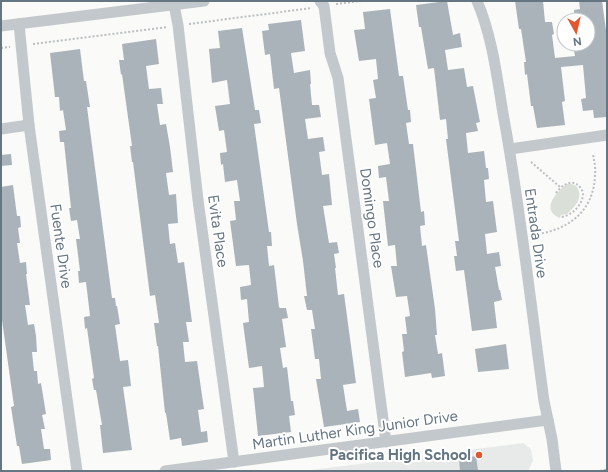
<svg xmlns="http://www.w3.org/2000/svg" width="608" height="472" font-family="Figtree,sans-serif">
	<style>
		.built { fill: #e8e9e9 }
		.green { fill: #dadfd7 }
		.building { fill: #aab3b9 }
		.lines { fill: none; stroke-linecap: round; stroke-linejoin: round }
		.path { stroke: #bbbfc2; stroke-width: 2; stroke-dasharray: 2 2; stroke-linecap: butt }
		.street { stroke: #c3c8cc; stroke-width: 11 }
		.poi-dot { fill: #e4572e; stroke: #fff; stroke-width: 1.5 }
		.labels { text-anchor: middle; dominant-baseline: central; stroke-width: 4; stroke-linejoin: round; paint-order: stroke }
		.street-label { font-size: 15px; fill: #657683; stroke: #fff }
		.poi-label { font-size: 15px; font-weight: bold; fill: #657683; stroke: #fff; text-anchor: end }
	</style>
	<rect width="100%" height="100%" fill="#fafaf8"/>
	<path class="built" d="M523,443L531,449L533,461L528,471H304Z"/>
	<path class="green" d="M567,184C572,184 576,184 578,189C583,200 573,208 567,214L561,215L560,218C540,210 556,192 567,184Z"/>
	<g class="building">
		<path d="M447,1L453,35L460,33L462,47L445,50L448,70L464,68L467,87L473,86L480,122L476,123L478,131L466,133L468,153L484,151L486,168H488L489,179L484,180L486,202L493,201L497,232L485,234L487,254L499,252L501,266L495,267L499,290H500L502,300L494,302L497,328L472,331L464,270L456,271L454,256H457L455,241H459L446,139H448L446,119L440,120L434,68L428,69L421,27H419L416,5Z"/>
		<path d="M515,1H543L545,22H552L554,34L552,35L555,58L575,56L573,44H588V38H590L588,20H575L574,10L580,9L579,1H602L607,38V117L594,118L593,110L583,111L581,99L586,98L583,65L561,67L565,101L562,102L565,125L537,128L533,106H531L527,74L525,75L524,62H526L521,29H519Z"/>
		<path d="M390,9L399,76H403L408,110H410L411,122L406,123L409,144H413L421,212L424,211L425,225L420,226L422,246L426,245L435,309L437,335H435L438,354L442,353L445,376L432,378L431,373L405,377L402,352L404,351L402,334H407L405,317L410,316L407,296L396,297L391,266H397L395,245L388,246L383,201H389L386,177L379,178L378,166L390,164L387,143L375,145L369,99L376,98L373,80L378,79L376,59L359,61L354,30L365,29L363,12Z"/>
		<path d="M301,20L305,51L291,53L294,73L310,70L311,84H310L312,105H319L321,117L305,119L308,139L323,137L325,151L319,152L322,175L329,174L332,205L323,206L329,243L337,242L339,253L334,254L336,268H335L338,295L344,294L356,383L343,385L347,411L358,409L360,422L324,427L316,379H321L319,359H315L311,329H315L312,310H307L304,296H307L303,261L297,224L279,88L274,89L270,54L265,55L262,31L269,30L268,24Z"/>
		<path d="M242,28L255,110H259L261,123L254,124L269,232H271L272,246H267L269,266L274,265L279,307L280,308H286L288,318L282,319L286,347L280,348L283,368L287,367L291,401H293L295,415L289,416L291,432L258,436L253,388L264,387L262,366L249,368L243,323L249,322L247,299L241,300L240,287L251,285L249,265L236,266L230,221L236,220L234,201H240L237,180L225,182L223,164L221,165L220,153L227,152L224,130L219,131L215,106L230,104L227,80L212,83L209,49L220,48L218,31Z"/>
		<path d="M156,39L159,64L146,66L149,89L161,88L163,104H157L160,125L166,124L170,147L173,172L166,173L169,195L176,194L178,223L168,224L170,244L175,243L178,263L184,262L192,322H186L189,342H183L185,362L197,361L204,409L198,410L201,432L207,431L208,442L182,446L181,438L170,440L166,413H165L158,346H157L154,323H159L155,295L150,296L133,162H132L130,146H132L122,74L121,75L119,60H124L122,44Z"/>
		<path d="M80,49L84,81H86L90,107H87L112,298H115L116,306H117L120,324L115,325L120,361L128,360L131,386L123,387L132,450L103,453L100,425H102L96,390H94L92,379L94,378L87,328L85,329L84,317L90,316L86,282L79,283L78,271H80L76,239H80L77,220L71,221L69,208H71L64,142H60L59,131L66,130L63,110L60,111L59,97H55L50,53Z"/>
		<path d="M11,154L12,165L1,166V155Z"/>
		<path d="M13,185L17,216H20L21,227L18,228L20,243H17L20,263L26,262L27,274H26L30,305H25L28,325L34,324L36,336L37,352H32L34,371H37L38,384L41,383L46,414L42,415L45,429H41L44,449H50L51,460L22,464L19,446H17L11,407L14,406L1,313V187Z"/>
		<path d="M506,344L509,369L478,372L475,349Z"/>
		<path d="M476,456L478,471H460L459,459Z"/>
	</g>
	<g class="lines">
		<g class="path">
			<path d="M336,4L361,1"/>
			<path d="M189,24L312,8"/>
			<path d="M33,44L167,27"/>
			<path d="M1,48L10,47"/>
			<path d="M531,162L560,187"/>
			<path d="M556,193C561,186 571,178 579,186C581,188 583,191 583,194C583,205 571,216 561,217"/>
			<path d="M538,234C570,229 594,210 595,175C596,168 594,161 593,154"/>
			<path d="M600,471L607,469"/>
		</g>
		<g class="street">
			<path d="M320,1L324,6L330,53L338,78L386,442"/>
			<path d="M477,1C493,38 497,79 504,119C521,212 531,307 544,401L552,439L556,471"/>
			<path d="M174,5L178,25L198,200L234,462"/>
			<path d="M19,24L29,125L77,471"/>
			<path d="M1,26L204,1"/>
			<path d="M1,129L29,125"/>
			<path d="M510,149L607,135"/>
			<path d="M165,471L548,420"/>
		</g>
	</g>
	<circle class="poi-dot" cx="479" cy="455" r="4"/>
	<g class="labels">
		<g class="street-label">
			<text transform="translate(372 218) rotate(82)">Domingo Place</text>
			<text transform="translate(218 231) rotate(82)">Evita Place</text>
			<text transform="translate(536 233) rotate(82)">Entrada Drive</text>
			<text transform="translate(61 246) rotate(82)">Fuente Drive</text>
			<text transform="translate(355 430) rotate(-8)">Martin Luther King Junior Drive</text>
		</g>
		<g class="poi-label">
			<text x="471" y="455">Pacifica High School</text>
		</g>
	</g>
	<rect width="608" height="472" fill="none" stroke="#657683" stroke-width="4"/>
	<g transform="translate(576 32) rotate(172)"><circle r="19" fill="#ffffff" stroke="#c1c8cd"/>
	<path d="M0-3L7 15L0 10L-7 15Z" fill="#e4572e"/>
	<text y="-6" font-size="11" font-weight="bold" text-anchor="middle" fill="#657683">N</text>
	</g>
</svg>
